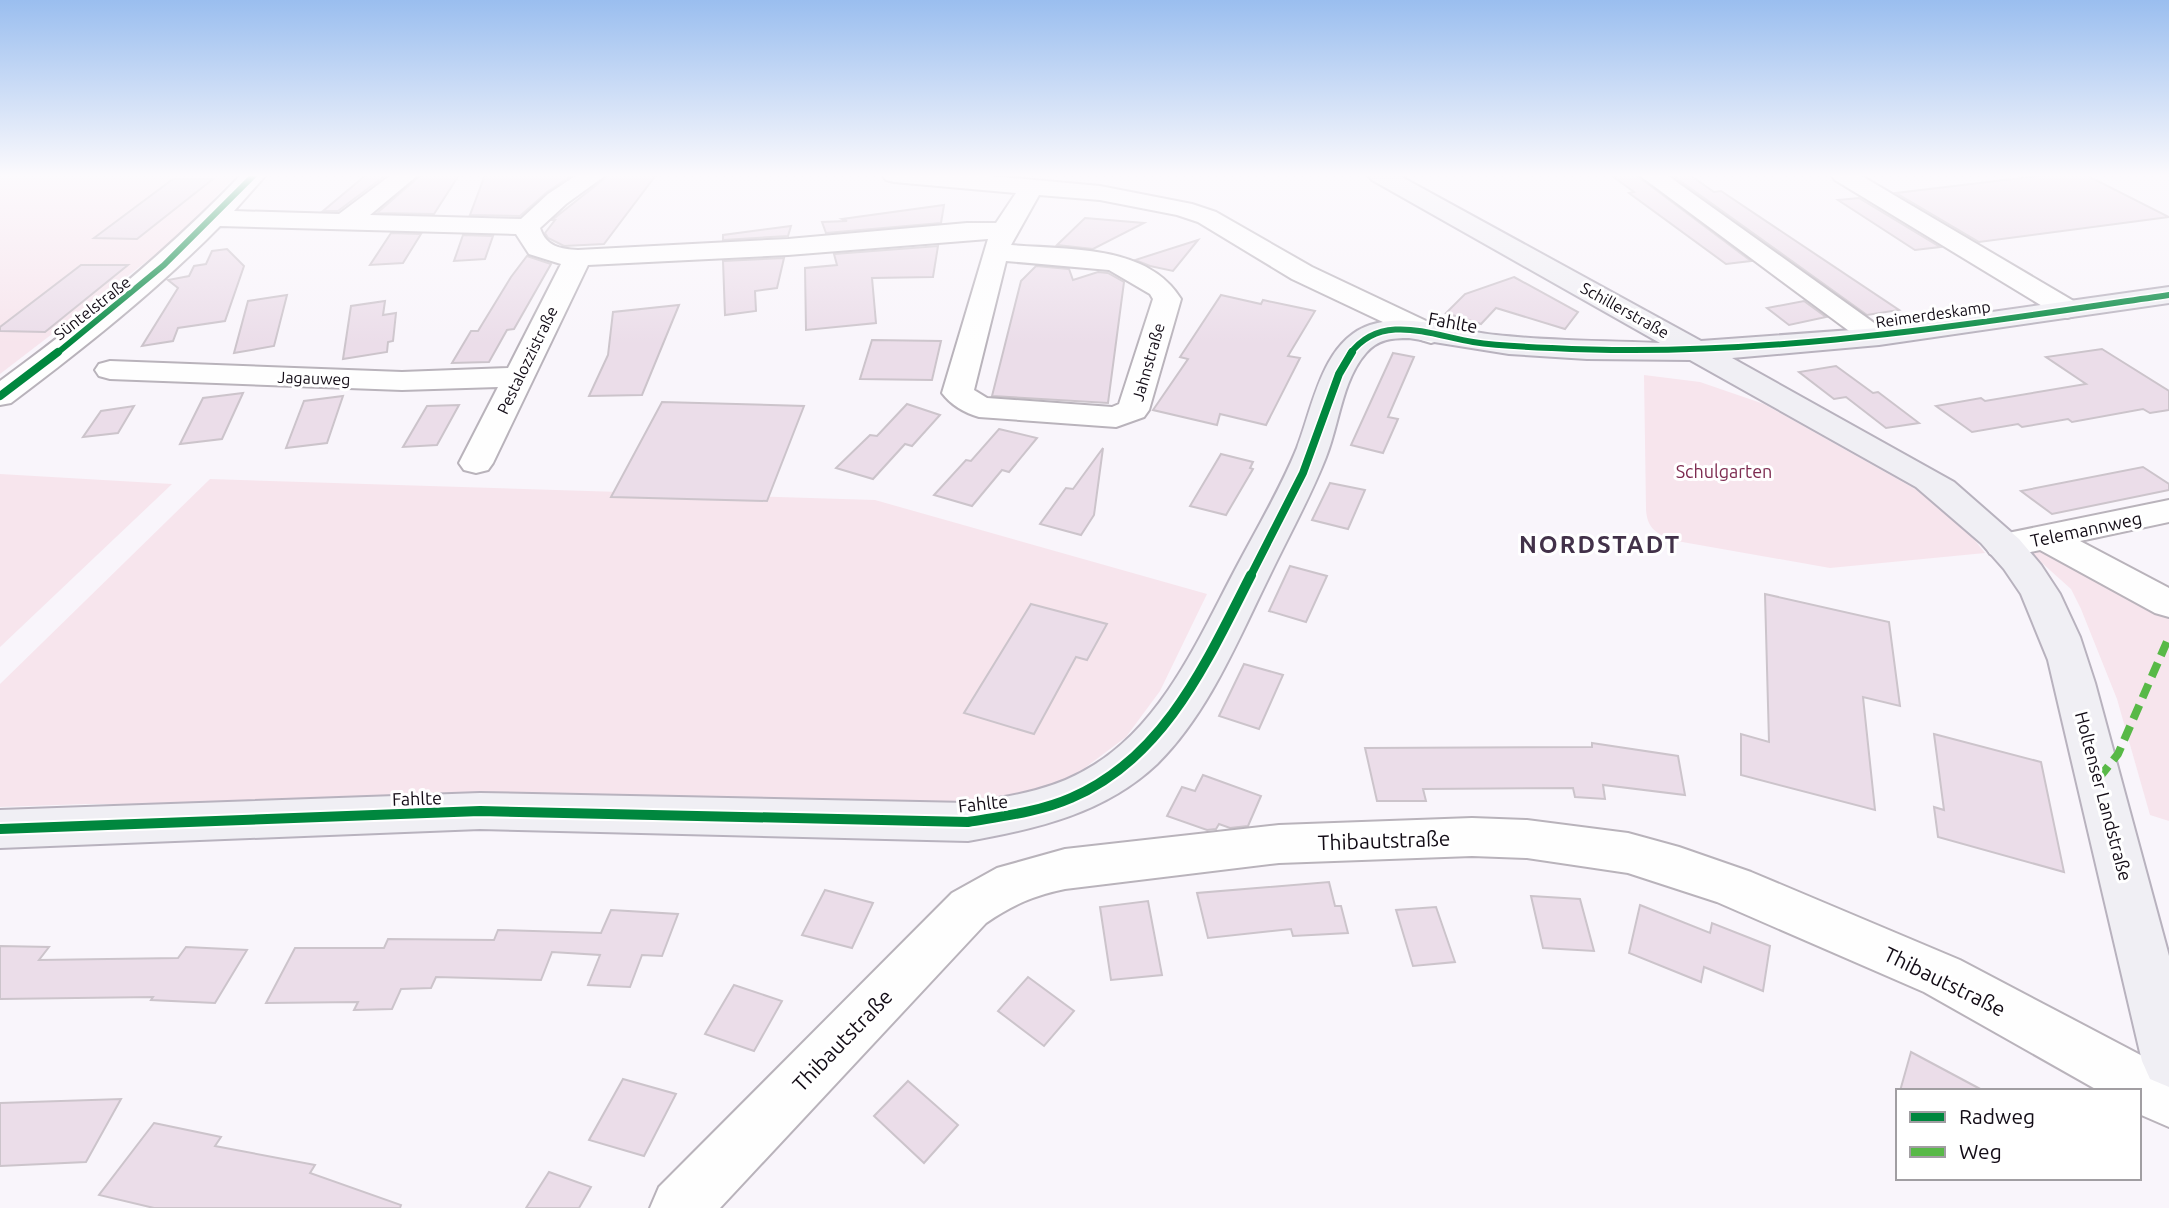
<svg xmlns="http://www.w3.org/2000/svg" width="2169" height="1208" font-family="Ubuntu,sans-serif">
	<style>
		.green { fill: #f7e5ed }
		.building { fill: #ebdde9; stroke: #ccc4cb; stroke-width: 2 }
		.lines { fill: none; stroke-linecap: round; stroke-linejoin: round }
		.minor-casing { stroke: #b9b3bb; stroke-width: 4 }
		.major-casing { stroke: #b8b2be; stroke-width: 4 }
		.minor { fill: #fefefe; fill-rule: evenodd }
		.major { fill: #f0eff4; fill-rule: evenodd }
		.quiet { stroke: #58b947; stroke-width: 8; stroke-dasharray: 15 8; stroke-linecap: butt }
		.cycleway-far2-casing { stroke: #fff; stroke-width: 9 }
		.cycleway-far1-casing { stroke: #fff; stroke-width: 11 }
		.cycleway-casing { stroke: #fff; stroke-width: 14 }
		.cycleway-far2 { stroke: #00873e; stroke-width: 6 }
		.cycleway-far1 { stroke: #00873e; stroke-width: 8 }
		.cycleway { stroke: #00873e; stroke-width: 10 }
		.labels { text-anchor: middle; dominant-baseline: central; stroke-width: 6; stroke-linejoin: round; paint-order: stroke }
		.far-street-label { font-size: 16px; fill: #130c16; stroke: #fff }
		.street-label { font-size: 18px; fill: #130c16; stroke: #fff }
		.park-label { font-size: 18px; fill: #7d2b50; stroke: #fff }
		.near-street-label { font-size: 21px; fill: #130c16; stroke: #fff }
		.district-label { font-size: 24px; font-weight: bold; letter-spacing: 2px; fill: #423149; stroke: #fff }
	</style>
	<rect width="100%" height="100%" fill="#f9f5fb"/>
	<g class="green">
		<path d="M0,175H236L177,238L0,374Z"/>
		<path d="M1644,375L1700,382L1764,404L1917,490L1961,523L1985,553L1830,568L1671,540C1655,532 1647,528 1646,509Z"/>
		<path d="M0,474L172,484L0,647Z"/>
		<path d="M210,479L875,500L1207,594L1160,691L1126,737L1070,779L1010,797L922,803L86,804L0,807V684Z"/>
		<path d="M2055,546L2169,605V821L2150,815L2117,699L2081,609L2071,589L2032,554Z"/>
	</g>
	<g class="building">
		<path d="M366,175H386L338,211H323Z"/>
		<path d="M421,175H459L434,214L377,213Z"/>
		<path d="M485,175H572L547,192L520,216L470,215Z"/>
		<path d="M609,175H656L604,244L564,246L548,238L545,233L555,220H552Z"/>
		<path d="M1611,175H1636L1751,261L1726,264L1629,193L1634,192Z"/>
		<path d="M1672,175H1690L1714,192L1721,191L1899,310L1867,315Z"/>
		<path d="M2046,175H2086L2169,217L1979,242L1896,193Z"/>
		<path d="M173,179H213L137,239L94,238Z"/>
		<path d="M1859,198L1940,247L1915,250L1838,200Z"/>
		<path d="M944,205L941,223L826,233L822,222L847,221L842,219Z"/>
		<path d="M1085,218L1144,223L1093,249L1057,245Z"/>
		<path d="M791,226L788,236L723,240V235Z"/>
		<path d="M391,233L421,234L403,263L370,265Z"/>
		<path d="M463,235L493,236L485,259L454,261Z"/>
		<path d="M1198,240L1173,271L1150,266L1135,260Z"/>
		<path d="M938,246L933,277L872,278L876,323L806,330L805,268L837,265L834,254Z"/>
		<path d="M227,249L244,266L225,321L178,328L173,341L142,346L178,288L168,280L189,276L194,266L206,264L212,251Z"/>
		<path d="M527,256L551,264L514,329L507,330L489,362L452,363L471,331H478L511,277Z"/>
		<path d="M784,258L777,288L755,291L756,311L725,315L723,261Z"/>
		<path d="M81,265H128L45,332L0,331V327Z"/>
		<path d="M1036,266L1069,269L1073,280L1098,272L1108,273L1124,282L1108,403L992,396L1021,281Z"/>
		<path d="M1514,277L1578,312L1565,329L1496,308L1481,324L1446,313L1465,294Z"/>
		<path d="M287,295L274,346L234,353L248,301Z"/>
		<path d="M1221,295L1261,304L1263,300L1315,311L1288,356L1300,358L1266,425L1220,414L1217,425L1153,410L1188,359L1180,357Z"/>
		<path d="M385,301L383,315L396,313L393,341L388,342L387,352L343,359L351,306Z"/>
		<path d="M1804,301L1826,317L1789,325L1767,308Z"/>
		<path d="M679,305L642,395L589,396L608,355L613,312Z"/>
		<path d="M872,340L941,341L932,380L860,379Z"/>
		<path d="M2102,349L2169,391V410L2150,413L2143,409L2072,422L2068,419L2022,427L2018,424L1972,432L1936,406L1981,398L1985,401L2086,384L2046,357Z"/>
		<path d="M1393,353L1414,357L1388,417L1398,419L1383,453L1351,445Z"/>
		<path d="M1836,366L1873,393L1878,392L1919,423L1886,428L1846,397L1834,399L1799,372Z"/>
		<path d="M243,393L222,439L180,444L203,398Z"/>
		<path d="M343,396L327,443L286,448L304,401Z"/>
		<path d="M662,402L804,406L767,501L611,497Z"/>
		<path d="M907,404L940,415L912,446L905,444L873,479L836,468L870,435L877,436Z"/>
		<path d="M459,405L437,445L403,447L427,406Z"/>
		<path d="M134,406L118,433L83,437L101,411Z"/>
		<path d="M999,429L1037,438L1009,472L1002,470L972,506L934,495L966,460L971,461Z"/>
		<path d="M1103,448L1094,515L1081,535L1040,524L1066,488L1073,489Z"/>
		<path d="M1221,454L1253,462L1250,468L1253,469L1226,515L1190,506Z"/>
		<path d="M2143,467L2169,484V490L2052,514L2021,491Z"/>
		<path d="M1330,483L1365,490L1348,529L1312,520Z"/>
		<path d="M1290,566L1327,576L1306,622L1269,611Z"/>
		<path d="M1765,594L1889,622L1900,706L1863,697L1875,810L1741,775V734L1769,742Z"/>
		<path d="M1031,604L1107,624L1087,660L1076,657L1034,734L964,713Z"/>
		<path d="M1244,664L1283,675L1259,729L1219,716Z"/>
		<path d="M1934,734L2041,762L2064,872L1938,837L1934,807L1944,810Z"/>
		<path d="M1592,743L1678,756L1685,795L1603,785L1605,799L1575,797L1573,788L1423,789L1426,801H1377L1365,748L1592,747Z"/>
		<path d="M1203,775L1261,796L1248,826L1230,828L1219,824L1216,829L1207,830L1167,816L1182,787L1195,791Z"/>
		<path d="M1329,882L1335,906H1341L1348,933L1293,936L1291,929L1208,938L1197,893Z"/>
		<path d="M825,890L873,903L852,948L802,935Z"/>
		<path d="M1531,896L1580,899L1594,951L1543,948Z"/>
		<path d="M1148,901L1162,975L1111,980L1100,907Z"/>
		<path d="M1640,905L1710,933L1712,923L1770,946L1763,991L1704,967L1701,982L1629,953Z"/>
		<path d="M1436,907L1455,962L1413,966L1396,910Z"/>
		<path d="M611,910L678,914L662,956L642,955L630,987L588,985L600,955L552,952L541,980L436,977L431,988L401,989L392,1009L354,1010L358,1002L266,1003L295,948H384L388,939L494,940L498,930L601,933Z"/>
		<path d="M0,946L49,947L39,960L178,958L186,947L247,950L215,1003L151,1000L153,997L0,999Z"/>
		<path d="M1028,977L1074,1011L1044,1046L998,1011Z"/>
		<path d="M734,985L782,1001L754,1051L705,1034Z"/>
		<path d="M1911,1052L1984,1091H1900Z"/>
		<path d="M623,1079L676,1094L644,1156L589,1140Z"/>
		<path d="M908,1081L958,1125L924,1163L874,1116Z"/>
		<path d="M121,1099L86,1162L0,1166V1103Z"/>
		<path d="M154,1123L221,1137L215,1146L315,1165L310,1173L401,1205L400,1208H154L99,1195Z"/>
		<path d="M549,1172L591,1187L579,1208H526Z"/>
	</g>
	<g class="lines">
		<g class="minor-casing">
			<g id="minor">
				<path d="M241,175H266L234,211L339,214L391,175H418L370,215L521,219L548,194L577,175H606L566,204L540,228C546,247 561,249 578,250L788,239L967,223H996L1016,193L894,182L886,180L882,175H979L1100,186L1192,204L1216,212L1312,267L1441,328L1446,334L1441,340L1431,343L1421,340L1292,279L1198,222L1177,215L1100,200L1039,195L1011,245C1068,250 1147,244 1181,299L1149,410L1144,417L1116,427L979,417C965,413 951,405 942,393L988,239L788,255L588,265L493,463L488,470L476,473L464,470L459,463L498,387L402,390L110,379L99,376L95,370L99,364L110,361L402,372L508,368L561,264L529,254L516,234L220,226C156,291 84,348 11,403L0,405V381C86,318 167,252 241,175ZM1006,261L1109,270L1150,294L1153,299L1119,404L1112,407L987,398L974,390Z"/>
				<path d="M1639,175H1667L1884,330L1889,336L1884,342L1874,345L1864,342Z"/>
				<path d="M1831,175H1860L2077,303L2081,309L2077,315L2067,318L2057,315L1835,180Z"/>
				<path d="M2169,500V522L2080,541L2169,588V617L2155,613L2040,550L2003,558L1990,554L1985,546L1990,538L2003,534Z"/>
				<path d="M1472,818L1527,820L1628,833L1679,847L1751,872L1960,960L2169,1070V1127L2139,1114V1091H2099L1924,992L1717,902L1628,873L1527,858L1472,856L1279,863L1065,889C1035,895 1012,905 986,923L720,1208H650L659,1187L952,893L997,868L1065,849L1279,825Z"/>
			</g>
		</g>
		<g class="major-casing">
			<path id="major" d="M1368,175H1398L1701,341L1879,328L2169,287V303L1879,345L1732,358L1954,482L2019,539L2041,565L2060,594L2080,637L2095,683L2169,956V1087L2150,1079L2142,1061L2048,660L2021,594L2004,569L1981,543L1916,487L1690,360L1587,359L1509,354L1409,338C1392,338 1378,339 1366,353C1342,380 1339,425 1326,457C1310,498 1288,537 1269,577C1238,640 1208,714 1157,764C1105,813 1037,829 968,841L480,829L0,848V810L480,793L968,803C1013,796 1055,790 1094,765C1163,722 1198,640 1235,570C1256,530 1280,490 1297,448C1313,407 1322,341 1370,325C1411,312 1454,331 1496,335C1550,341 1605,341 1660,343L1372,180Z"/>
		</g>
		<use href="#minor" class="minor"/>
		<use href="#major" class="major"/>
		<path class="quiet" d="M2099,778L2118,754L2169,637"/>
		<g class="cycleway-far2-casing">
			<g id="cycleway-far2">
				<path d="M56,354L164,265L254,175"/>
				<path d="M1350,354C1381,312 1431,335 1473,342C1499,346 1526,347 1552,348C1760,359 1964,325 2169,295"/>
			</g>
		</g>
		<g class="cycleway-far1-casing">
			<g id="cycleway-far1">
				<path d="M0,396L58,352"/>
				<path d="M1250,577L1303,473L1339,374L1352,352"/>
			</g>
		</g>
		<g class="cycleway-casing">
			<path id="cycleway" d="M0,829L480,811L968,822C1003,816 1039,812 1071,798C1165,758 1207,661 1251,575"/>
		</g>
		<use href="#cycleway-far2" class="cycleway-far2"/>
		<use href="#cycleway-far1" class="cycleway-far1"/>
		<use href="#cycleway" class="cycleway"/>
	</g>
	<linearGradient id="sky" x2="0" y2="1"><stop stop-color="#9abeef"/><stop offset="0.51" stop-color="#fcfafd"/><stop offset="1" stop-color="#fcfafd" stop-opacity="0"/></linearGradient>
	<rect width="2169" height="344" fill="url(#sky)"/>
	<g class="labels">
		<g class="far-street-label">
			<text transform="translate(92 308) rotate(-38)">Süntelstraße</text>
			<text transform="translate(1625 310) rotate(29)">Schillerstraße</text>
			<text transform="translate(1933 314) rotate(-8)">Reimerdeskamp</text>
			<text transform="translate(527 360) rotate(-64)">Pestalozzistraße</text>
			<text transform="translate(1148 362) rotate(-74)">Jahnstraße</text>
			<text transform="translate(314 378) rotate(2)">Jagauweg</text>
		</g>
		<g class="street-label">
			<text transform="translate(1453 322) rotate(10)">Fahlte</text>
			<text transform="translate(2086 529) rotate(-12)">Telemannweg</text>
			<text transform="translate(2104 796) rotate(75)">Holtenser Landstraße</text>
			<text transform="translate(417 798) rotate(-2)">Fahlte</text>
			<text transform="translate(983 803) rotate(-6)">Fahlte</text>
		</g>
		<g class="park-label">
			<text x="1724" y="471">Schulgarten</text>
		</g>
		<g class="near-street-label">
			<text transform="translate(1384 840) rotate(-2)">Thibautstraße</text>
			<text transform="translate(1945 981) rotate(26)">Thibautstraße</text>
			<text transform="translate(842 1040) rotate(-46)">Thibautstraße</text>
		</g>
		<g class="district-label">
			<text x="1600" y="544">NORDSTADT</text>
		</g>
	</g>
	<rect x="1896" y="1089" width="245" height="91" fill="#ffffff" stroke="#a19ea2" stroke-width="2"/>
	<rect x="1910" y="1112" width="35" height="10" fill="#00873e" stroke="#a19ea2" stroke-width="2"/>
	<text x="1959" y="1124" font-size="21" fill="#130c16">Radweg</text>
	<rect x="1910" y="1147" width="35" height="10" fill="#58b947" stroke="#a19ea2" stroke-width="2"/>
	<text x="1959" y="1159" font-size="21" fill="#130c16">Weg</text>
</svg>
